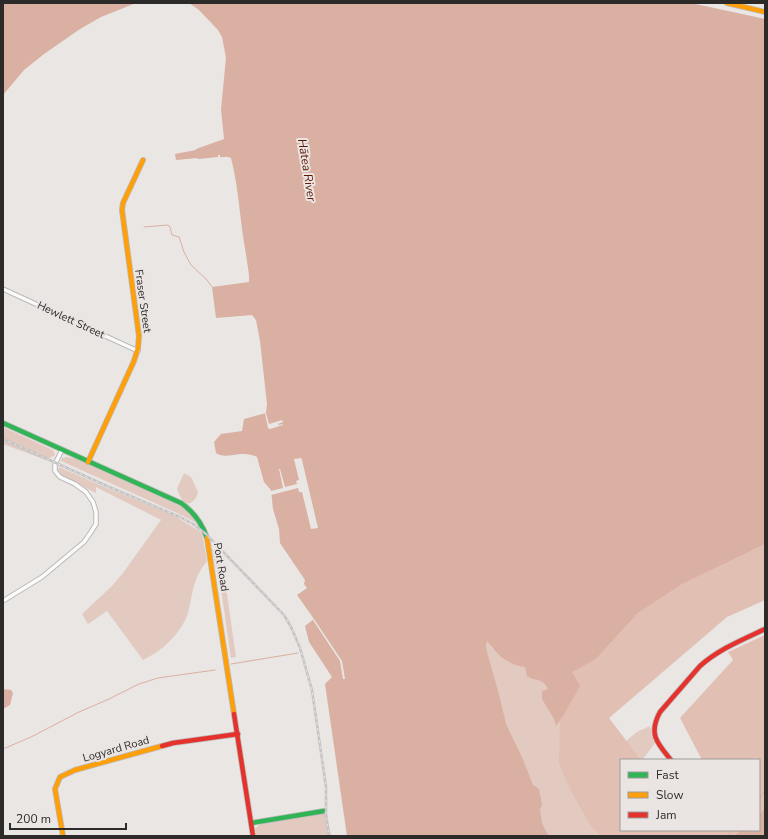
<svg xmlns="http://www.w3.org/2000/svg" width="768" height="839" font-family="'Nunito Sans',sans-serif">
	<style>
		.green { fill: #e2cac1 }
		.forest { fill: #e1bfb3 }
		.water { fill: #dab0a2 }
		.pier { fill: #e9e6e4 }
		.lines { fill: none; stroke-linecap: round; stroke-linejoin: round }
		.stream { stroke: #dab0a2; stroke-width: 1 }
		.street-casing { stroke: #bbb9b8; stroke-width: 5.5 }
		.fast-casing { stroke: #bbb9b8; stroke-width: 6 }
		.slow-casing { stroke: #bbb9b8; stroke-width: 6 }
		.jam-casing { stroke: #bbb9b8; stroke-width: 6 }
		.street { stroke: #fcfbfb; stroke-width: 3.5 }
		.fast { stroke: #30b455; stroke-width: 4.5 }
		.slow { stroke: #ff9f0a; stroke-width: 4.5 }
		.jam { stroke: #e5322d; stroke-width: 4.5 }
		.rail-casing { stroke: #c4c3c3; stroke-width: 2.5 }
		.rail { stroke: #eae5e3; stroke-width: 1; stroke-dasharray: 3; stroke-linecap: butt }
		.labels { text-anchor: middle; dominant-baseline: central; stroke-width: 4; stroke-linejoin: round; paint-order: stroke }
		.street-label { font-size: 11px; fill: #2d2b2a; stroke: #eae5e3 }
		.water-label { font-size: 12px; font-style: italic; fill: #5e1800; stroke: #eae5e3 }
	</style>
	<rect width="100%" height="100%" fill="#e9e6e4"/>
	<g class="green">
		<path d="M3,427L53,450L55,455L46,460L3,444Z"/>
		<path d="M67,457L76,459L176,504C186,509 192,516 199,526L193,521L177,513L61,461L62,458Z"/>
		<path d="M59,467L102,486L175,516L186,523L199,531L202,534L207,561C195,576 194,586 190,604C189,608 188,613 187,616C179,635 162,651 143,660L107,611L88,624L82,614L111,587L123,573L161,520L96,487V493L64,477L58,470Z"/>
		<path d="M184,473L191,477L198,492C197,496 196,499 193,501C185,509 179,495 177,489Z"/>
		<path d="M765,544L638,613L596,659L580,686L563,716L560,721L592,828L600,836H473L456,693L488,640Z"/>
		<path d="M212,549C220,553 222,564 223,572H217Z"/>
		<path d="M224,574L236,657L231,658L219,575Z"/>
		<path d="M650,726L652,737L655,743L642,760H641L626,741L637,732Z"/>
		<path d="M327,813L331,836H256L255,829L260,824Z"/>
	</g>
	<g class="forest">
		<path d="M765,544V600L727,617L609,718L641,760H621V830H741L734,836H600L592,828L572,793L559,764L560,721L563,716L571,672L596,659L638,613L682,584Z"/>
		<path d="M765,635V808L759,814V760H702L680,718L733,660L728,652Z"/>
	</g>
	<g class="water">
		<path d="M3,3H136L101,17L80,29L44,54L24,70L3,95Z"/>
		<path d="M189,3H691L765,19V544L682,584L638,613L596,659L572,672L580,686L563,716L556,726L554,719L542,699V691L548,689C547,687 546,685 544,683C539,679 532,680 527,676L525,667C515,666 505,661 498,654C494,650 491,645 487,641L486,647L487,652L500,698L506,724L522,757L533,785L539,789L542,804L540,810L542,823L548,835L550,836H347L325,684L332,677L309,642L305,626L314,619L297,595L307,588L304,584L305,580L280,543L279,529L273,509L271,490L264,482L257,457C253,455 249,454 244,454C235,453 224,459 216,453L214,442L221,434L242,431L244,419L266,413L267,404L260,341L256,320L252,315L216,318L212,287L249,282V275C247,259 244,244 242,229C239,205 237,181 231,158L228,157H220V155H218V157L198,159L197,158L176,160L175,154L196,150V149L224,139L221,109L226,58L222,37L218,30L199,10Z"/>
		<path d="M3,689L11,690L13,693L10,705L3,709Z"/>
		<path d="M765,808V836H734L741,830H759V814Z"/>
	</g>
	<g class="pier">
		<path d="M265,413H266L269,424L282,420L283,422L278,424L279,425L283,424V425L270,429L268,428Z"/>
		<path d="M301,458L302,460L318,528L311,529L302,492H299L298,488L271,495V491L283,488L279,469H280L285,487L297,484L296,481L299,480L294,459Z"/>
		<path d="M314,619L342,661L345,679H343L340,661L313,620Z"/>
	</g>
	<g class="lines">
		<g class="stream">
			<path d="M144,227C152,226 160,226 168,225L170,227L172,235L179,237L184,252L191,265L207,280L212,287"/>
			<path d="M231,664L298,653"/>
			<path d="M3,749L31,737L79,712L109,699L139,684L158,678L215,670"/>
			<path d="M759,799L765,791"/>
			<path d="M727,836L733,830"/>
		</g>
		<g class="street-casing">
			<g id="street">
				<path d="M3,289L138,351"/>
				<path d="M3,601L42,577L84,542L91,532L96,524V512L93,502L86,492L75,484L60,477L55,471V464L62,450"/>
			</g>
		</g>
		<g class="fast-casing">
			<g id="fast">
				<path d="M3,423L181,503C194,512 202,523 207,538"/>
				<path d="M251,823L324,811"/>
			</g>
		</g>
		<g class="slow-casing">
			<g id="slow">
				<path d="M727,3L765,12"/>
				<path d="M88,462L134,361L138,348L139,336L122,210L123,203L143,160"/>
				<path d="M207,538L234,714"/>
				<path d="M63,836L55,789L60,777L75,770L162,746"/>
			</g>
		</g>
		<g class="jam-casing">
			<g id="jam">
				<path d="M234,714L253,836"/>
				<path d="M162,746L173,743L238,734"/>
				<path d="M671,760C657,743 648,734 660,712L700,666C719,649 742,640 765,629"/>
			</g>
		</g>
		<use href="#street" class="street"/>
		<use href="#fast" class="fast"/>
		<use href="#slow" class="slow"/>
		<use href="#jam" class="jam"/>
		<g class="rail-casing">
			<path id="rail" d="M3,439L107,486L180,517L193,524L206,534L284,615L291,627L300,648L312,690L326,787V816L329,836"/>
		</g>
		<use href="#rail" class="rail"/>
	</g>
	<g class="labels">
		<g class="street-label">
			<text transform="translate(143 301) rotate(82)">Fraser Street</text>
			<text transform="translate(71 320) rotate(25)">Hewlett Street</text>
			<text transform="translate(221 567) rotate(81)">Port Road</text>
			<text transform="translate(116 749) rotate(-16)">Logyard Road</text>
		</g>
		<g class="water-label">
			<text transform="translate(307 170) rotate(81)">Hātea River</text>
		</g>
	</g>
	<rect width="768" height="839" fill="none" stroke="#2d2b2a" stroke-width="8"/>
	<rect x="620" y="759" width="140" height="72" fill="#eae5e3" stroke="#9e9b99"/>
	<rect x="628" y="772" width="20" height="6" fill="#30b455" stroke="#9e9b99"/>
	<text x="656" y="779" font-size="12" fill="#2d2b2a">Fast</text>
	<rect x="628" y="792" width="20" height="6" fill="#ff9f0a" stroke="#9e9b99"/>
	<text x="656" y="799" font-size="12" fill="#2d2b2a">Slow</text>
	<rect x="628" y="812" width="20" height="6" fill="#e5322d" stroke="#9e9b99"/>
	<text x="656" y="819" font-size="12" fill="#2d2b2a">Jam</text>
	<path d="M10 823v6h116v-6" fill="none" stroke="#2d2b2a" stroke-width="2"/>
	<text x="16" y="823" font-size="12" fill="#2d2b2a" stroke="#eae5e3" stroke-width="3" paint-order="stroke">200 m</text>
</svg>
